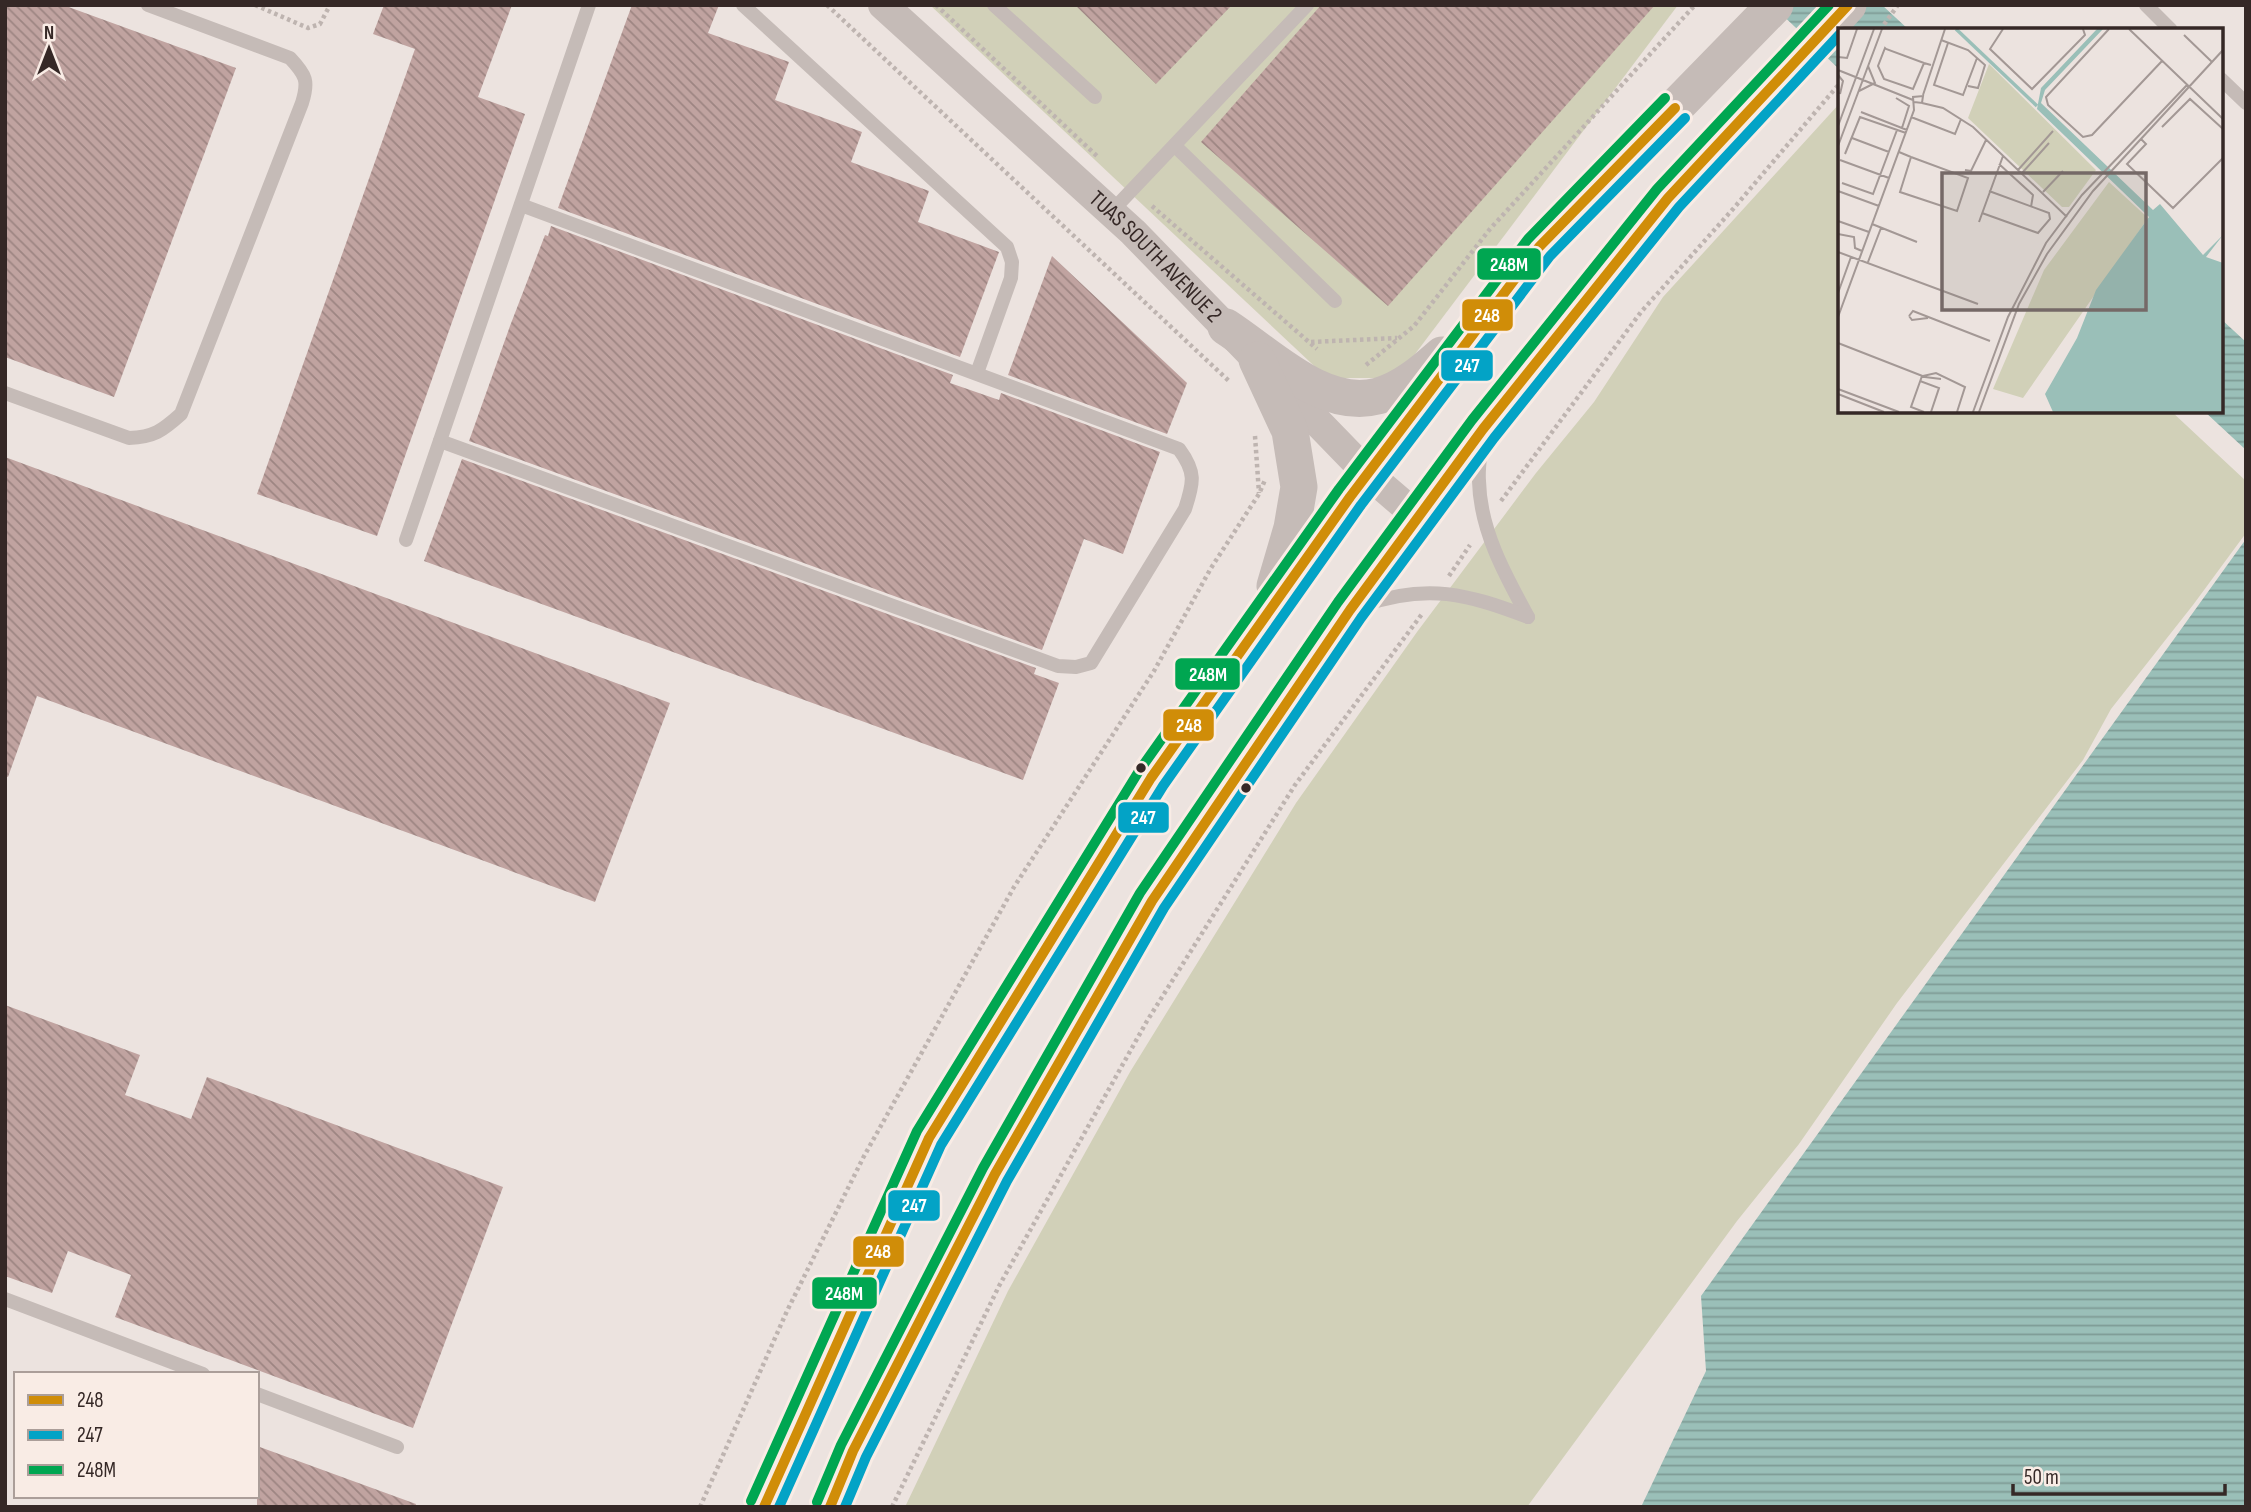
<svg xmlns="http://www.w3.org/2000/svg" width="2251" height="1512" font-family="'Sofia Sans Condensed',sans-serif">
	<style>
		.grass { fill: #d1d0b8 }
		.water { fill: url(#water-rules) }
		.building { fill: url(#building-back-hatch) }
		.lines { fill: none; stroke-linecap: round; stroke-linejoin: round }
		.path { stroke: #beb4b0; stroke-width: 4.5; stroke-dasharray: 3.5 3.5; stroke-linecap: butt }
		.service { stroke: #c5bbb7; stroke-width: 14 }
		.minor { stroke: #c5bbb7; stroke-width: 30 }
		.tertiary { stroke: #c5bbb7; stroke-width: 37 }
		.bus-1-casing { stroke: #f9ece5; stroke-width: 16 }
		.bus-2-casing { stroke: #f9ece5; stroke-width: 16 }
		.bus-3-casing { stroke: #f9ece5; stroke-width: 16 }
		.bus-1 { stroke: #d08d08; stroke-width: 10 }
		.bus-2 { stroke: #03a3c6; stroke-width: 10 }
		.bus-3 { stroke: #00a651; stroke-width: 10 }
		.bus-dot { fill: #352826; stroke: #f9ece5; stroke-width: 2.5 }
		.labels { text-anchor: middle; dominant-baseline: central; stroke-width: 7; stroke-linejoin: round; paint-order: stroke }
		.street-label { font-size: 23px; fill: #352826; stroke: #f9ece5 }
		.inset-river { fill: none; stroke: #9abfb8; stroke-width: 3.5 }
		.inset-road { fill: none; stroke: #a39895; stroke-width: 2 }
		.view { fill: #756967; fill-opacity: 0.15; stroke: #756967; stroke-width: 3.5 }
		.inset-edge { fill: none; stroke: #352826; stroke-width: 3.5 }
		.line-badge { stroke: #f9ece5; stroke-width: 2.5 }
		.badge-label { font-size: 19px; text-anchor: middle; font-weight: bold; fill: #fff }
	</style>
	<defs>
		<pattern id="water-rules" width="6" height="5" patternUnits="userSpaceOnUse" patternTransform="scale(1.75)"><rect width="6" height="5" fill="#9abfb8"/><path d="M0 2.5h6" fill="none" stroke="#7e9b95"/></pattern>
		<pattern id="building-back-hatch" width="6" height="6" patternUnits="userSpaceOnUse" patternTransform="scale(1.75)"><rect width="6" height="6" fill="#c0a3a0"/><path d="M-1 5l2 2M0 0l6 6M5-1l2 2" fill="none" stroke="#9d8582"/></pattern>
	</defs>
	<rect width="100%" height="100%" fill="#ece3df"/>
	<g class="grass">
		<path d="M930,5H1678L1397,378H1327Z"/>
		<path d="M1840,103V411H2171L2246,481V533L2193,605L2111,709L2083,760L1897,1003L1799,1144L1737,1221L1527,1507H905L1008,1291L1130,1072L1296,803L1417,632L1536,473L1594,402L1663,297Z"/>
	</g>
	<g class="water">
		<path d="M1772,5H1882L1909,30H1840V70Z"/>
		<path d="M2221,319L2246,342V450L2204,411H2221Z"/>
		<path d="M2246,539V1507H1641L1706,1371L1701,1296Z"/>
	</g>
	<g class="building">
		<path d="M5,5H63L236,68L114,397L5,357Z"/>
		<path d="M384,5H512L478,97L525,114L377,536L257,494L415,49L373,34Z"/>
		<path d="M632,5H719L708,33L789,62L775,100L862,132L851,162L929,191L918,222L999,252L960,357L558,208Z"/>
		<path d="M1075,5H1232L1156,84Z"/>
		<path d="M1321,5H1655L1388,306L1201,142Z"/>
		<path d="M551,226L953,375L950,383L999,400L1001,393L1160,452L1123,554L1084,539L1042,650L469,441L510,326L545,235L548,236Z"/>
		<path d="M1052,256L1187,383L1167,434L1008,375Z"/>
		<path d="M5,457L670,703L595,902L37,696L8,777L5,776Z"/>
		<path d="M462,459L1036,668L1034,674L1059,683L1023,780L424,561Z"/>
		<path d="M5,1005L140,1055L125,1095L191,1119L207,1077L503,1187L413,1428L115,1317L131,1275L68,1251L52,1293L5,1276Z"/>
		<path d="M257,1446L416,1504L415,1507H257Z"/>
	</g>
	<g class="lines">
		<g class="path">
			<path d="M255,5L308,28L320,24L330,5"/>
			<path d="M827,5L1230,382"/>
			<path d="M936,5L1099,158"/>
			<path d="M1880,30L1898,5"/>
			<path d="M1152,206L1317,349"/>
			<path d="M1311,342L1397,338"/>
			<path d="M1366,365L1414,326L1490,229L1695,5"/>
			<path d="M1255,436L1259,493"/>
			<path d="M1501,501L1641,312L1733,209L1840,83"/>
			<path d="M1449,576L1470,545"/>
			<path d="M700,1507L787,1311L863,1158L1014,887L1154,671L1211,568L1259,494L1265,480"/>
			<path d="M892,1507L999,1286L1147,1021L1295,785L1422,614"/>
		</g>
		<g class="service">
			<path d="M743,5L1007,247L1012,262L1011,278L977,373"/>
			<path d="M994,5L1095,97"/>
			<path d="M2146,5L2171,30"/>
			<path d="M2221,79L2246,103"/>
			<path d="M1175,146L1335,301"/>
			<path d="M1111,212L1307,5"/>
			<path d="M5,393L129,438C154,437 162,431 181,414L302,103C309,81 306,75 290,58L148,5"/>
			<path d="M440,441L1058,666L1076,667L1091,663L1185,509C1194,482 1196,472 1179,449L521,205"/>
			<path d="M1481,448C1480,459 1478,470 1479,481C1480,530 1505,575 1528,617"/>
			<path d="M406,540L589,5"/>
			<path d="M1364,605C1428,583 1467,594 1528,617"/>
			<path d="M5,1299L203,1374"/>
			<path d="M257,1394L397,1447"/>
		</g>
		<path class="minor" id="s1" d="M883,5L1133,232L1368,474L1418,517"/>
		<g class="tertiary">
			<path d="M1226,327C1268,354 1323,411 1378,396C1402,390 1424,371 1442,355"/>
			<path d="M1257,360L1290,431L1299,487L1292,528L1275,586"/>
			<path d="M764,1507L929,1138L1151,778L1350,497L1539,247L1775,5"/>
			<path d="M830,1507L853,1451L995,1174L1152,901L1350,610L1483,429L1668,198L1848,5"/>
		</g>
		<g class="bus-1-casing">
			<g id="bus-1">
				<path d="M764,1507L929,1138L1151,778L1350,497L1539,247L1675,108"/>
				<path d="M830,1507L853,1451L995,1174L1152,901L1350,610L1483,429L1668,198L1848,5"/>
			</g>
		</g>
		<g class="bus-2-casing">
			<g id="bus-2">
				<path d="M779,1507L941,1145L1163,786L1361,505L1550,256L1685,118"/>
				<path d="M845,1507L866,1457L1007,1181L1164,908L1361,618L1494,438L1679,207L1840,34"/>
			</g>
		</g>
		<g class="bus-3-casing">
			<g id="bus-3">
				<path d="M751,1501L917,1131L1139,771L1339,489L1528,239L1665,98"/>
				<path d="M817,1502L841,1445L983,1168L1140,893L1338,602L1472,420L1657,189L1829,5"/>
			</g>
		</g>
		<use href="#bus-1" class="bus-1"/>
		<use href="#bus-2" class="bus-2"/>
		<use href="#bus-3" class="bus-3"/>
	</g>
	<g class="bus-dot">
		<circle cx="1141" cy="768" r="6"/>
		<circle cx="1246" cy="788" r="6"/>
	</g>
	<g class="labels">
		<g class="street-label">
			<text stroke="none"><textPath href="#s1" startOffset="371">TUAS SOUTH AVENUE 2</textPath></text>
		</g>
	</g>
	<g transform="translate(1838 28)">
		<rect width="385" height="385" fill="#ece3df"/>
		<path d="M151,36L258,142L231,179H224L130,90ZM271,154L310,190L185,370L155,361L206,242Z" fill="#d1d0b8"/>
		<path d="M259,1H265L207,62L203,75L315,182L322,176L365,227L385,207L368,229L385,235V384H215L207,366L239,310L258,262L311,189L199,81L203,60Z" fill="#9abfb8"/>
		<path class="inset-river" d="M118,1L199,78"/>
		<path class="inset-road" d="M165,1L152,21L194,61L247,7L245,1M271,1L208,69L210,77L245,109L254,107L324,33M291,1L385,91M346,7L374,34M103,12L130,22L147,37L140,60L130,58M110,15L96,57L125,67L139,30M0,29L9,30L19,1M86,35L75,61L46,51L40,38L47,20L48,21L86,35L93,37M0,42L75,72M0,47L5,53L2,66M21,63L37,55L30,38M85,67L107,1M58,70L71,78L64,100M84,75L105,80L135,99L229,189M23,84L69,102M73,89L117,106L123,91M0,98L36,1M324,99L352,71L385,101M14,110L51,124M303,111L308,116L289,136L335,180L385,130M0,118L44,1M61,124L73,129L130,150L119,183L62,164L73,129M7,126L22,89L68,105M2,132L51,150M161,136L195,167L193,179M127,142L133,143L148,112M180,142L215,103M184,145L211,115M4,155L35,166L59,102M0,163L41,178M205,164L225,143M144,185L200,205L212,191L211,185L151,163M0,193L31,204M141,194L165,128M34,196L79,214M0,206L16,209L17,220L24,223M0,224L140,276M30,234L43,200M0,265L13,229M71,288L75,283L152,313M71,288L74,292L90,290M0,289L76,82L75,69L85,68L84,75L76,74M0,315L87,349L103,351M84,348L73,379L86,384M85,348L98,345L127,359L119,384M82,353L101,360L93,384M0,361L61,384M0,366L46,384M135,384L170,289L208,215L244,167L349,57M141,384L181,276L209,226L255,163L385,22"/>
		<path class="view" d="M104,145H308V282H104Z"/>
		<rect width="385" height="385" class="inset-edge"/>
	</g>
	<g class="line-badge">
		<rect x="1476" y="247" width="66" height="34" rx="7" fill="#00a651"/>
		<rect x="1461" y="298" width="53" height="34" rx="7" fill="#d08d08"/>
		<rect x="1440" y="349" width="54" height="33" rx="7" fill="#03a3c6"/>
		<rect x="1174" y="657" width="67" height="34" rx="7" fill="#00a651"/>
		<rect x="1162" y="708" width="53" height="34" rx="7" fill="#d08d08"/>
		<rect x="1117" y="801" width="53" height="33" rx="7" fill="#03a3c6"/>
		<rect x="887" y="1189" width="54" height="33" rx="7" fill="#03a3c6"/>
		<rect x="852" y="1235" width="53" height="33" rx="7" fill="#d08d08"/>
		<rect x="811" y="1276" width="67" height="34" rx="7" fill="#00a651"/>
	</g>
	<g class="badge-label">
		<text x="1509" y="271">248M</text>
		<text x="1487" y="322">248</text>
		<text x="1467" y="372">247</text>
		<text x="1208" y="681">248M</text>
		<text x="1189" y="732">248</text>
		<text x="1143" y="824">247</text>
		<text x="914" y="1212">247</text>
		<text x="878" y="1258">248</text>
		<text x="844" y="1300">248M</text>
	</g>
	<rect width="2251" height="1512" fill="none" stroke="#352826" stroke-width="14"/>
	<rect x="14" y="1372" width="245" height="126" fill="#f9ece5" stroke="#ab9e99" stroke-width="2"/>
	<rect x="28" y="1395" width="35" height="10" fill="#d08d08" stroke="#ab9e99" stroke-width="2"/>
	<text x="77" y="1407" font-size="21" fill="#352826">248</text>
	<rect x="28" y="1430" width="35" height="10" fill="#03a3c6" stroke="#ab9e99" stroke-width="2"/>
	<text x="77" y="1442" font-size="21" fill="#352826">247</text>
	<rect x="28" y="1465" width="35" height="10" fill="#00a651" stroke="#ab9e99" stroke-width="2"/>
	<text x="77" y="1477" font-size="21" fill="#352826">248M</text>
	<g transform="translate(49 49)" stroke="#f9ece5" stroke-width="5" paint-order="stroke">
	<path d="M0-5L12 26L0 18L-12 26Z" fill="#352826"/>
	<text y="-10" font-size="19" font-weight="bold" text-anchor="middle" fill="#352826">N</text>
	</g>
	<path d="M2013 1484v10h212v-10" fill="none" stroke="#352826" stroke-width="3.5"/>
	<text x="2024" y="1484" font-size="21" fill="#352826" stroke="#f9ece5" stroke-width="5" paint-order="stroke">50 m</text>
</svg>
